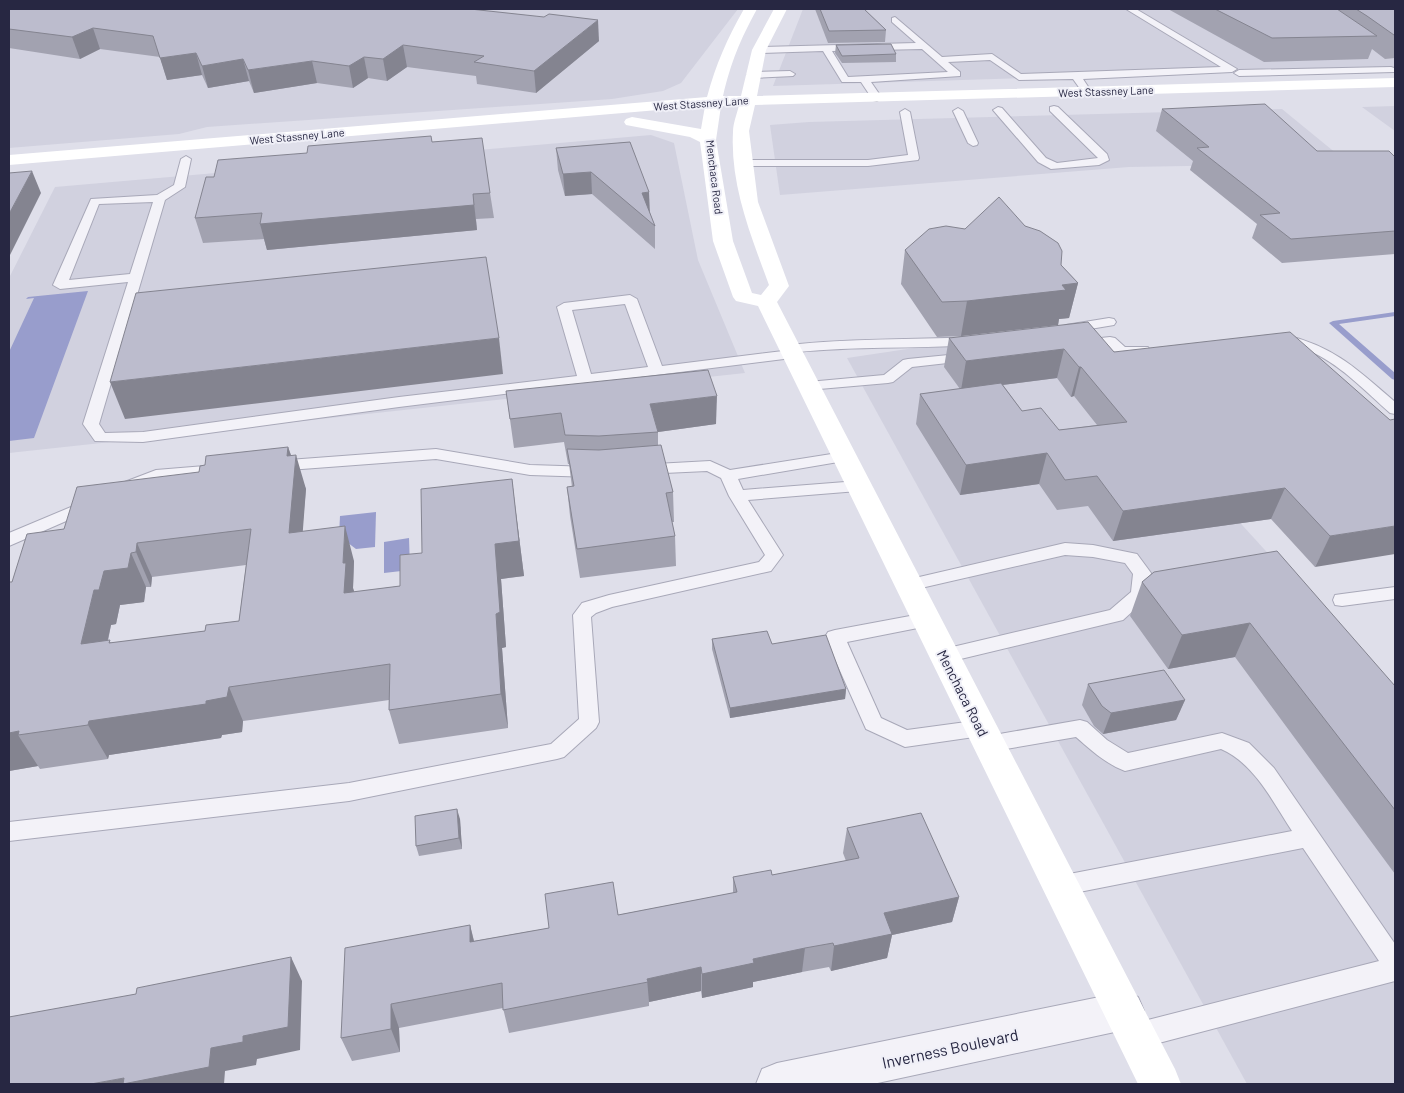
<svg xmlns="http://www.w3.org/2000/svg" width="1404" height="1093" font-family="Barlow,sans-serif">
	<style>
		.built { fill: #d1d1df }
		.water { fill: #989dcc }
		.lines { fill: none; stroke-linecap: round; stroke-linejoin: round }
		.stream { fill: #989dcc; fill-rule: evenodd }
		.service-casing { stroke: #a8a8b8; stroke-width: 2 }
		.minor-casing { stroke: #a8a8b8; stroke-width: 2 }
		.service { fill: #f3f2f8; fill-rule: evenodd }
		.minor { fill: #f3f2f8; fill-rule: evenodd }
		.secondary { fill: #fff; fill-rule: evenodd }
		.wall { fill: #a2a2b0; fill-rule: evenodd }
		.shaded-wall { fill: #848490 }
		.building { fill: #bcbccd; stroke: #848490; fill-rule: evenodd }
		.labels { text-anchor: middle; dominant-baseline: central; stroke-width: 4; stroke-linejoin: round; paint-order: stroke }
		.far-street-label { font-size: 11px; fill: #272742; stroke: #efeff7 }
		.street-label { font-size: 14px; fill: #272742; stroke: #efeff7 }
		.near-street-label { font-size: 16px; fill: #272742; stroke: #efeff7 }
	</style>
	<rect width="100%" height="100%" fill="#dfdfea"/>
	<g class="built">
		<path d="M9,9H738L681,83L663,91L612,99L207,127L179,134L9,148Z"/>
		<path d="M803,9H1298L1395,59V72L1253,71L773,86Z"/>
		<path d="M1395,106V131L1362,107Z"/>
		<path d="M1282,109L1348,163L1129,167L780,195L770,125L809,122Z"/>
		<path d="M651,135L674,143L698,260L745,373L9,453V278L55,187Z"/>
		<path d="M1061,326L1395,693V1084H1247L847,358Z"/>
	</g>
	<g class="water">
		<path d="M88,291L34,438L9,441V352L34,298L26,299L28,297Z"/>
		<path d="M376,512L375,547L356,549L339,536L340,516Z"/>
		<path d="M409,538L410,570L384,573V542Z"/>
	</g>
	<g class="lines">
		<path class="stream" d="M1395,312V316L1339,324L1395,373V380L1392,379L1329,323L1333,321Z"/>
		<g class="service-casing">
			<g id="service">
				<path d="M1126,9H1136L1237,69L1232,72L1083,79L1091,91L1086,94L1083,93L1073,79L1019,80L990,60L948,62L960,72V76L871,82L882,98L877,101L873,100L861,82H842L823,51L759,53L754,50L759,47L916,43L892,22V18L895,17L942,57L992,54L1021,74L1221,67ZM922,49L948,72L848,77L832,51Z"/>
				<path d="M1391,67L1394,68V72L1239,76L1234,73L1239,70Z"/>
				<path d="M790,71L795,74L793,76L752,78L747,75L752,72Z"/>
				<path d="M1054,106L1058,107L1107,154L1109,160L1099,165L1051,169L1038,162L993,110L998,107L1002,108L1046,158L1057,163L1098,158L1050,111V107Z"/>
				<path d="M958,108L963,111L978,143L977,145L973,146L968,143L953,111Z"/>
				<path d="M905,109L910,112L919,158L918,160L868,166H743L737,163L743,160H868L908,155L900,112Z"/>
				<path d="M186,156L191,159L185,187L165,200L99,424L105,433L143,432L399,397L577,376L557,307L564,303L630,295L637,299L662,366L783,351L782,349L784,346L789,345C850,338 910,340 971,337L978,341L971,345C913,349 855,346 798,352L797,357L792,358L399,407L143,442L95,441L83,424L128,282L60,289L53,285L91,199L157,195L174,185L181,159ZM153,202L130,274L69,280L99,204ZM625,304L648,367L591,374L572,310Z"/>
				<path d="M1109,318L1114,319L1116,322L1114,325L1066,333L1059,329L1066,325Z"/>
				<path d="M1286,335C1335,347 1358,370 1395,402V414L1390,413C1366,392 1343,367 1314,353C1304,348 1292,346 1281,342L1279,339Z"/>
				<path d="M1110,337L1115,338L1125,347H1148L1150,350L1148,353C1130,358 1121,358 1107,346L1082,348L1075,344L1082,340Z"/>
				<path d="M969,353L974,354L976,357L974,360L912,367L893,382L888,383L808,390L803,389L801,386L803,383L808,382L884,375L903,360L908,359Z"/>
				<path d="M436,449L530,465L592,467L598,468L600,472L598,476L592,477L530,475L436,459L275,471L269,470L267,466L269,462L275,461Z"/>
				<path d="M844,452L850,454L852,457L850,460L738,479L743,490L858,481L864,482L866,486L864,490L858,491L748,500L783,555L771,571L612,607L596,613L591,617L599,722L596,728L564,757L557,759L349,801L9,841V822L349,783L551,744L579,719L573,615L582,603L609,595L759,562L765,555L729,496L721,478L707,471L643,474L637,473L635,469L637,465L710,461L730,470Z"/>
				<path d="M217,465L223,466L225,470L223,474L159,480L134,491L128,492L122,491L120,487L122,483L156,470Z"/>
				<path d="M90,499L96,500L98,504L96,508L9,546V533Z"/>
				<path d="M1065,543L1093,545L1137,554L1151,573L1149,594L1146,599L1123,620L944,663L937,661L934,656L937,651L944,649L1110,610L1131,592L1133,574L1125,563L1093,557L1065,555L908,591L902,589L899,585L902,581Z"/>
				<path d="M1395,587V599L1342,606L1335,605L1333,600L1335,595L1342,594Z"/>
				<path d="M926,613L933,615L935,620L933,625L847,642L881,718L907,730L981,720L988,722L991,728L988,734L981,736L905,747L866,729L825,637L828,632L835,630Z"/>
				<path d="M1080,720L1087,722L1107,740L1128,753L1222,733L1249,743L1274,768L1395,944V981L1136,1049L1127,1045L1123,1036L1127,1027L1136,1023L1379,961L1303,848L1059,896L1051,893L1047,886L1051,879L1059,876L1292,831C1273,802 1254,763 1221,749L1125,771C1106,764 1091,750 1076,737L988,752L981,750L978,744L981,738L988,736Z"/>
			</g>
		</g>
		<g class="minor-casing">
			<path id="minor" d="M1124,992L1138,997L1144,1011L1138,1025L1124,1030L873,1084H756L762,1069L777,1063Z"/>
		</g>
		<use href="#service" class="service"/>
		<use href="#minor" class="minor"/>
		<path class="secondary" d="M744,9H757C740,40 731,62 723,96H741L752,50L774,9H787L766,50L757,96L1395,78V87L755,105L749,131L758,202L789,286L777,302L1175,1069L1181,1084H1138L758,306L736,301L733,297L713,241L700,142L690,137L626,125L624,122L626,119L632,117L701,129L705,106L9,165V155L707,97C716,64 727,39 744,9ZM739,105C737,114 733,123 733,132C730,185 751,236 769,285L761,295L752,293L733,241L716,140L721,106Z"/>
	</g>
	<g class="wall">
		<path d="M9,9L483,10L599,41L536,93L477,84L476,76L407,67L387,81L368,78L353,88L317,83L254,93L249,81L208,88L202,75L167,80L160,57L100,49L80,59L9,48Z"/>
		<path d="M815,9H864L886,30L885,42L828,43Z"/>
		<path d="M1168,9H1395V58L1385,59L1372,49L1368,59L1264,62Z"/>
		<path d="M836,45L896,54V62L842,63L835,53Z"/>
		<path d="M1162,109L1317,151L1395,157V254L1282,263L1252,238L1257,224L1190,170L1193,161L1156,131Z"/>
		<path d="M432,142L490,193L494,218L476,219L477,230L267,250L264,239L203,243L195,218L214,177Z"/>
		<path d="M630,142L650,213L655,226V249L592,194L565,196L558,170L556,148Z"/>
		<path d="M1025,226L1078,283L1069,318L1059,319L1058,325L961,336L937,337L901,284L905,250Z"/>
		<path d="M949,338L1114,352L1390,420L1315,567L1271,519L1113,541L1088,506L1057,510L1039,484L960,495L916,424L920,394L960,389L944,367ZM1057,378L1071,397L1074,396L1097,425L1059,430L1022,411L1003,385Z"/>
		<path d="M506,391L716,424L658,432V445L673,492L674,522H672L675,536L676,566L580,578L570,516L567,487H572L569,464H568L564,442L514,448Z"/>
		<path d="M288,447L291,455L306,489L302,532L354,561L353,588L354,592L400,586L422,553L516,513L524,576L501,579L506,647L502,648L508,728L399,744L389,710V700L243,721L242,732L222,735L221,738L109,755L108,759L40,769L38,766L9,771L12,582L64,529L199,472L205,465ZM246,565L239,621L205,631L112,643L108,641L111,625L116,624L120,605L144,602L146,587H151L152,577Z"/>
		<path d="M1154,572L1395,686V874L1235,657L1168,669L1130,616L1142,582Z"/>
		<path d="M712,639L772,644L846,689L845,699L730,718L712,649Z"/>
		<path d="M1088,684L1185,700L1176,720L1103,734L1094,726L1082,705Z"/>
		<path d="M460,819L462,849L419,856L416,846Z"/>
		<path d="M847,828L959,897L952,922L892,935L887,958L831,971L829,967L802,972L753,982V987L702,998L701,991L649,1002V1006L509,1033L503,1008L399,1028L400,1052L352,1061L341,1038L470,925L474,941L549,928L733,893V877L772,875L846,861L843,853Z"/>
	</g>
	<g class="shaded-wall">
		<path d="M598,20L599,41L536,93L534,71Z"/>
		<path d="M93,28L100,49L80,59L72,37Z"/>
		<path d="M403,45L407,67L387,81L383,59Z"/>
		<path d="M196,53L202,75L167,80L160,58Z"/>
		<path d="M364,57L368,78L353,88L349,66Z"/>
		<path d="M243,59L249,81L208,88L202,66Z"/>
		<path d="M312,61L317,83L254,93L248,70Z"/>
		<path d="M32,171L41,193L9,257V214Z"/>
		<path d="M591,172L592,194L565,196L563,174Z"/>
		<path d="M649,192L650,215L642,193Z"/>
		<path d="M473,194L477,230L267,250L260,224Z"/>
		<path d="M1078,283L1069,318L1059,319L1058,325L961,336L967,301L1062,285Z"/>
		<path d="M499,338L503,374L125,419L110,382Z"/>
		<path d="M1064,349L1057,378L961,390L966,361Z"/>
		<path d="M1079,367H1081L1074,396L1071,397Z"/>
		<path d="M717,396L716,424L658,432L650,404Z"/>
		<path d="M288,447L295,467L296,455L306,489L300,568L289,533L287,456Z"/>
		<path d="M1047,453L1039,484L960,495L966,465Z"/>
		<path d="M512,479L516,513L524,576L501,579L506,647L502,648L508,728L501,694L496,614L495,544Z"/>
		<path d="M1285,488L1271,519L1113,541L1123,511Z"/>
		<path d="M345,526L354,561L353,588L356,597L344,593L343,563Z"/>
		<path d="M1395,526V554L1315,567L1330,536Z"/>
		<path d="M137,543L152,577L151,587L136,552Z"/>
		<path d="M131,553L146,587L144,602L120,605L116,624L111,625L99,679L81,644L94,590L104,571Z"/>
		<path d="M1250,623L1235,657L1168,669L1182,635Z"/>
		<path d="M229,687L243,721L242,732L222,735L221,738L109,755L108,759L88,725L89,721L206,701Z"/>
		<path d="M846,689L845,699L730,718V708Z"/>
		<path d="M1185,700L1176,720L1103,734L1111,713Z"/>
		<path d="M19,731L18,735L38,766L9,771V733Z"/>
		<path d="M457,809L460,819L462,849L459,838Z"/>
		<path d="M959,897L952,922L892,935L887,958L831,971L834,946L884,913Z"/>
		<path d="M470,925L476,950L470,942Z"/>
		<path d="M805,948L802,972L753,982V987L702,998V974L753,959Z"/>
		<path d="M291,957L302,981L300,1050L257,1059L256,1065L225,1071L224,1084H91L124,1078L211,1048L243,1036Z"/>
		<path d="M701,967V991L649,1002L647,979Z"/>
		<path d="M391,1004L399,1028L400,1052L391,1029Z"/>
	</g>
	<g class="building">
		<path d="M9,9H470L544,17L549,14L598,20L534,71L474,62L484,56L403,45L383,59L364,57L349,66L312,61L248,70L243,59L202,66L196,53L160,58L153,36L93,28L72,37L9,29Z"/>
		<path d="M820,9H864L886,30L829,31Z"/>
		<path d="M1215,9H1337L1377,36L1272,38Z"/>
		<path d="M1356,9H1395V35H1394L1367,16Z"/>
		<path d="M891,44L896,54L842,56L836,45Z"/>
		<path d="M1265,104L1317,151H1389L1395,157V231L1291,239L1260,215L1280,213L1197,148L1209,147L1162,109Z"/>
		<path d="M431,136L432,142L482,138L490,193L473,194L474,205L260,224L262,213L195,218L206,177H214L218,160L307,153L308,146Z"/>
		<path d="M630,142L649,192L642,193L655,226L591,172L563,174L556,148Z"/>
		<path d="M32,171L9,214V173Z"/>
		<path d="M999,197L1025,226L1040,231L1058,243L1062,251L1061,265L1078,283L1062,285L1066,290L967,301L942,302L905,250L929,229L946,226L965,229Z"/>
		<path d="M486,257L499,338L110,382L136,293Z"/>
		<path d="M1088,322L1114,352L1290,332L1390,420L1395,419V526L1330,536L1285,488L1123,511L1097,476L1065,480L1047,453L966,465L920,394L1001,383L1022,411L1041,408L1059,430L1127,422L1081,367H1079L1064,349L966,361L949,338Z"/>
		<path d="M708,370L717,396L650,404L658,432L599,436L565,435L561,413L510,419L506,391Z"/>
		<path d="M661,445L673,492L666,493L675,536L577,549L567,487L574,486L567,449L599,450Z"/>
		<path d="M288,447L287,456L296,455L289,533L345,526L343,563H346L344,593L400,586V555L422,553L421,489L512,479L519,541L495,544L500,612L496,614L501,694L389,710L390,664L229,687L227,697L206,701V704L89,721L88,725L18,735L19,731L9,733V582H12L27,534L64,529L77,487L199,472L200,466L205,465L206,456ZM251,529L239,621L206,625L205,631L109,643L110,640L81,644L94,590H99L104,571L128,568L131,553L136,552L137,543Z"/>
		<path d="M1277,551L1395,686V810L1250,623L1182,635L1142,582L1154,572Z"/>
		<path d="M767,631L772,644L826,635L846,689L730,708L712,639Z"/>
		<path d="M1164,670L1185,700L1111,713L1102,706L1088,684Z"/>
		<path d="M457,809L459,838L416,846L415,816Z"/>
		<path d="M921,813L959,897L884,913L892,934L834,946L833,943L805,948L753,959L754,963L702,974L701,967L647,979L648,982L503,1010L502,983L391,1004V1029L341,1038L345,948L470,925V942L549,928L545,894L613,882L618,915L737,892L733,877L771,870L772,875L859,858L847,828Z"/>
		<path d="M291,957L288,1027L243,1036V1042L211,1048L209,1067L123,1084L124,1078L91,1084H9V1017L136,994L137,988Z"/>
	</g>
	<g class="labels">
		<g class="far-street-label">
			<text transform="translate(1106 91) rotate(-2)">West Stassney Lane</text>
			<text transform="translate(701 103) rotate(-4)">West Stassney Lane</text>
			<text transform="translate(297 136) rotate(-5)">West Stassney Lane</text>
			<text transform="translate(715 177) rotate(83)">Menchaca Road</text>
		</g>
		<g class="street-label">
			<text transform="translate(963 693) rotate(63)">Menchaca Road</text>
		</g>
		<g class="near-street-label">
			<text transform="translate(950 1048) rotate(-12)">Inverness Boulevard</text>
		</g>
	</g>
	<rect width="1404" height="1093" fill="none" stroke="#272742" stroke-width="20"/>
</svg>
